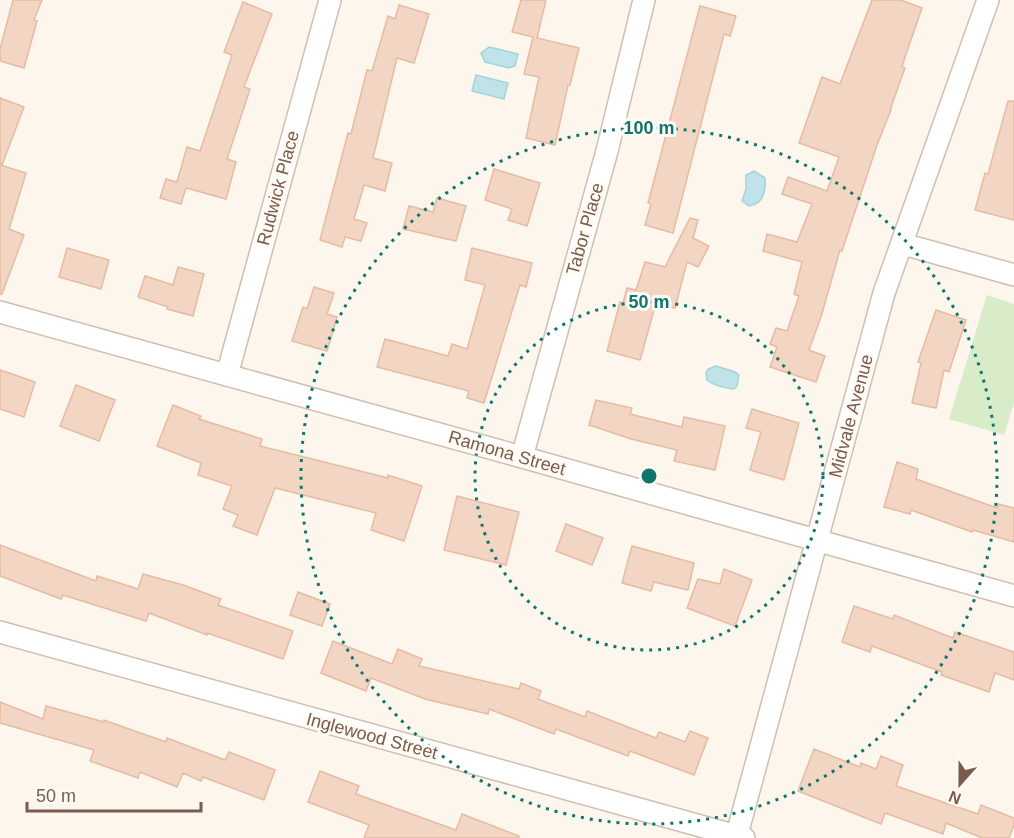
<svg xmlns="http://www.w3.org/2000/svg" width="1014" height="838" font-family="Arial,sans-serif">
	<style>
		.green { fill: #d8ecc9 }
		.water { fill: #bfe3e8; stroke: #a5d3da; stroke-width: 1.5 }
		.building { fill: #f3d5c3; stroke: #e6bba3; stroke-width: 1.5 }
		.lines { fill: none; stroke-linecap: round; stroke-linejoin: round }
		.street-casing { stroke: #d1beb0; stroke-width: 24 }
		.street { stroke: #fff; stroke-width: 21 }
		.ring { fill: none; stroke: #0f766e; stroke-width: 3; stroke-dasharray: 3 6 }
		.labels { text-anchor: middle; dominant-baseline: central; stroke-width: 6; stroke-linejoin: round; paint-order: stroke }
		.street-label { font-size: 18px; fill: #7a5c4d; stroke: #fffaf3 }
		.centre { fill: #0f766e; stroke: #fffaf3; stroke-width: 3 }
		.ring-label { font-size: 18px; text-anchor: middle; font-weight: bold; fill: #0f766e; stroke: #fffaf3; stroke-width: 6; stroke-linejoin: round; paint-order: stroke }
	</style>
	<rect width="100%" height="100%" fill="#fdf6ec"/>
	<path class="green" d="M987,295L1014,304V403L1004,435L949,419Z"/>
	<g class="water">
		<path d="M489,47L518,54L515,66L509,68L485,62L481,53Z"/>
		<path d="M476,75L508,83L504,99L472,91Z"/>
		<path d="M754,171L765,178C766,191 763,204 749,206L742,201L746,189V175Z"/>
		<path d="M716,366L735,372L739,375L737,386L734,389C725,388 714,386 707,380L706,373L708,369Z"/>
	</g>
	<g class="building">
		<path d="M13,0H42L34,20L37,21L24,68L0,61V49Z"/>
		<path d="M521,0H546L537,38L579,48L570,85H568L555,145L526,138L539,77L524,74L533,37L512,32Z"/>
		<path d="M872,0H901L922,8L905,57L902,67L905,68L890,110H891L877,145L842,251L840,250L821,317L809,350L825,356L816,382L770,367L777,347L770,344L776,328L787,331L799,296L794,294L802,262L763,251L767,234L797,242L812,204L782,194L788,177L827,191L839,157L799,143L822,77L840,84Z"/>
		<path d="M243,2L272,14L244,87L250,89L227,159L236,162L226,199L186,188L181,204L160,198L166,179L177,182L187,147L200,151L232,55L224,52Z"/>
		<path d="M399,5L429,14L414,63L397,58L373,158L392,163L385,191L364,185L354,219L367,223L361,241L345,237L342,247L320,240L348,133L351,134L367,70L372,71L388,16L395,19Z"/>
		<path d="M700,6L736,16L730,36L724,34L673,233L645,225L651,204L648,203Z"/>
		<path d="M0,98L24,107L2,165L0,164Z"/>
		<path d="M1008,101H1014V220L975,210L985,173L988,174Z"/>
		<path d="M0,165L26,173L9,229L24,235L2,294H0Z"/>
		<path d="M494,169L540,183L527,226L508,220L512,209L485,200Z"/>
		<path d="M437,198L466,206L456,241L403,229L409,206L433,212Z"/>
		<path d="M690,218L698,220L693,238L709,246L698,267L687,262L675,308L656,303L640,360L607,351L620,302L623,303L627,288L636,290L645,262L665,267Z"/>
		<path d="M67,248L109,260L101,289L59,277Z"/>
		<path d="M472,248L532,263L526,287L520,285L484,403L467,398L469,391L377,367L385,339L448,356L452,344L467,349L485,285L465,280Z"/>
		<path d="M178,267L204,274L193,316L167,309L168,307L138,297L145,276L173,285Z"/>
		<path d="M314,287L334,293L327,314L337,317L327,351L292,341L303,307L307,309Z"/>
		<path d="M936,310L966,320L949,372L944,370L936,408L912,403L921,363L918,362Z"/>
		<path d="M0,370L35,382L24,417L0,409Z"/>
		<path d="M76,385L115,400L99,441L60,426Z"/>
		<path d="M596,400L632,408L630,414L682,427L684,417L725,426L715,470L674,461L677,450L631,439L589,425Z"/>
		<path d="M173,405L201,416L199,419L262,439L260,446L388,478V475L422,486L404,541L371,530L376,513L275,488L257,535L233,526L238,515L223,509L232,486L198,475L201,463L157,446Z"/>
		<path d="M752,409L799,423L784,480L750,470L761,432L746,428Z"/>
		<path d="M897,462L918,469L916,479L997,508L998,504L1014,508V542L973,530L972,532L911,510L910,514L884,507Z"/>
		<path d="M457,496L519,512L506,565L444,550Z"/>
		<path d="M566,524L603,538L592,565L556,551Z"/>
		<path d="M0,545L96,581L97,576L138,589L143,574L183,585L221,599L218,605L293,631L283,659L207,633V635L149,613L146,621L63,595L61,599L0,576Z"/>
		<path d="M632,546L694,563L688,590L654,582L651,591L622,583Z"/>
		<path d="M724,569L752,580L735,626L687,608L698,579L720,584Z"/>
		<path d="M298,592L330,604L322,626L290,615Z"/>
		<path d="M854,606L893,619L894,615L953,638L955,632L1014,652V680L995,673L989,692L941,675L942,672L872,646L870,652L842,642Z"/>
		<path d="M333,641L392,664L398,649L422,659L419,666L519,689L521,683L541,691L538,699L585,717L587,711L656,738L659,732L685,742L690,731L708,738L694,775L630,751L628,756L556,729L554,734L489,709L488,714L425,699L371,678L366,691L321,673Z"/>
		<path d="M0,702L43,719L46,706L104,722V720L166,742L167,738L225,760L229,752L275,770L264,800L203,777L201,781L183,773L177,787L140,772L138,778L90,761L94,750L0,723Z"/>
		<path d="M814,749L860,767L861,763L876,769L881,756L903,765L896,786L978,814L981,805L1014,818V825L1009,838H982L946,823L943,834L885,813L881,824L798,791Z"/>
		<path d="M320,771L359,786L356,794L456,830L462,814L519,836V838H364L369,825L308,802Z"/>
	</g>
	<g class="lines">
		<g class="street-casing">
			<g id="street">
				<path d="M903,244L1014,275"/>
				<path d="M0,312L522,457L1014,596"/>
				<path d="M227,375L330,0"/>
				<path d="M522,457L607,151L644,0"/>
				<path d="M0,632L744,838"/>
				<path d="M736,838L884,293L988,0"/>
			</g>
		</g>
		<use href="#street" class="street"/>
	</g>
	<g class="ring">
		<circle cx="649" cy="476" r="174"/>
		<circle cx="649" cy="476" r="348"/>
	</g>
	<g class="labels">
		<g class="street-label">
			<text transform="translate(278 188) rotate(-75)">Rudwick Place</text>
			<text transform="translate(585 229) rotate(-74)">Tabor Place</text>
			<text transform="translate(851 416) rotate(-75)">Midvale Avenue</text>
			<text transform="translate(507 453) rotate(16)">Ramona Street</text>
			<text transform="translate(372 736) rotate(15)">Inglewood Street</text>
		</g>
	</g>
	<circle cx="649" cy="476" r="9" class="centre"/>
	<g class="ring-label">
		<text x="649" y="134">100 m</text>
		<text x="649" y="308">50 m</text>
	</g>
	<g transform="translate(960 784) rotate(201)" stroke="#fffaf3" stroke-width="4.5" paint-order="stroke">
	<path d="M0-4.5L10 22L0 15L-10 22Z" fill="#7a5c4d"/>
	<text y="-9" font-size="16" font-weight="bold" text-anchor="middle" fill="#7a5c4d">N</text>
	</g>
	<path d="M27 802v9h174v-9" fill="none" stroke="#7a5c4d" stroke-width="3"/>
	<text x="36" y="802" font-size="18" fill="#7a5c4d" stroke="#fffaf3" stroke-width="4.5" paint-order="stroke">50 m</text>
</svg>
